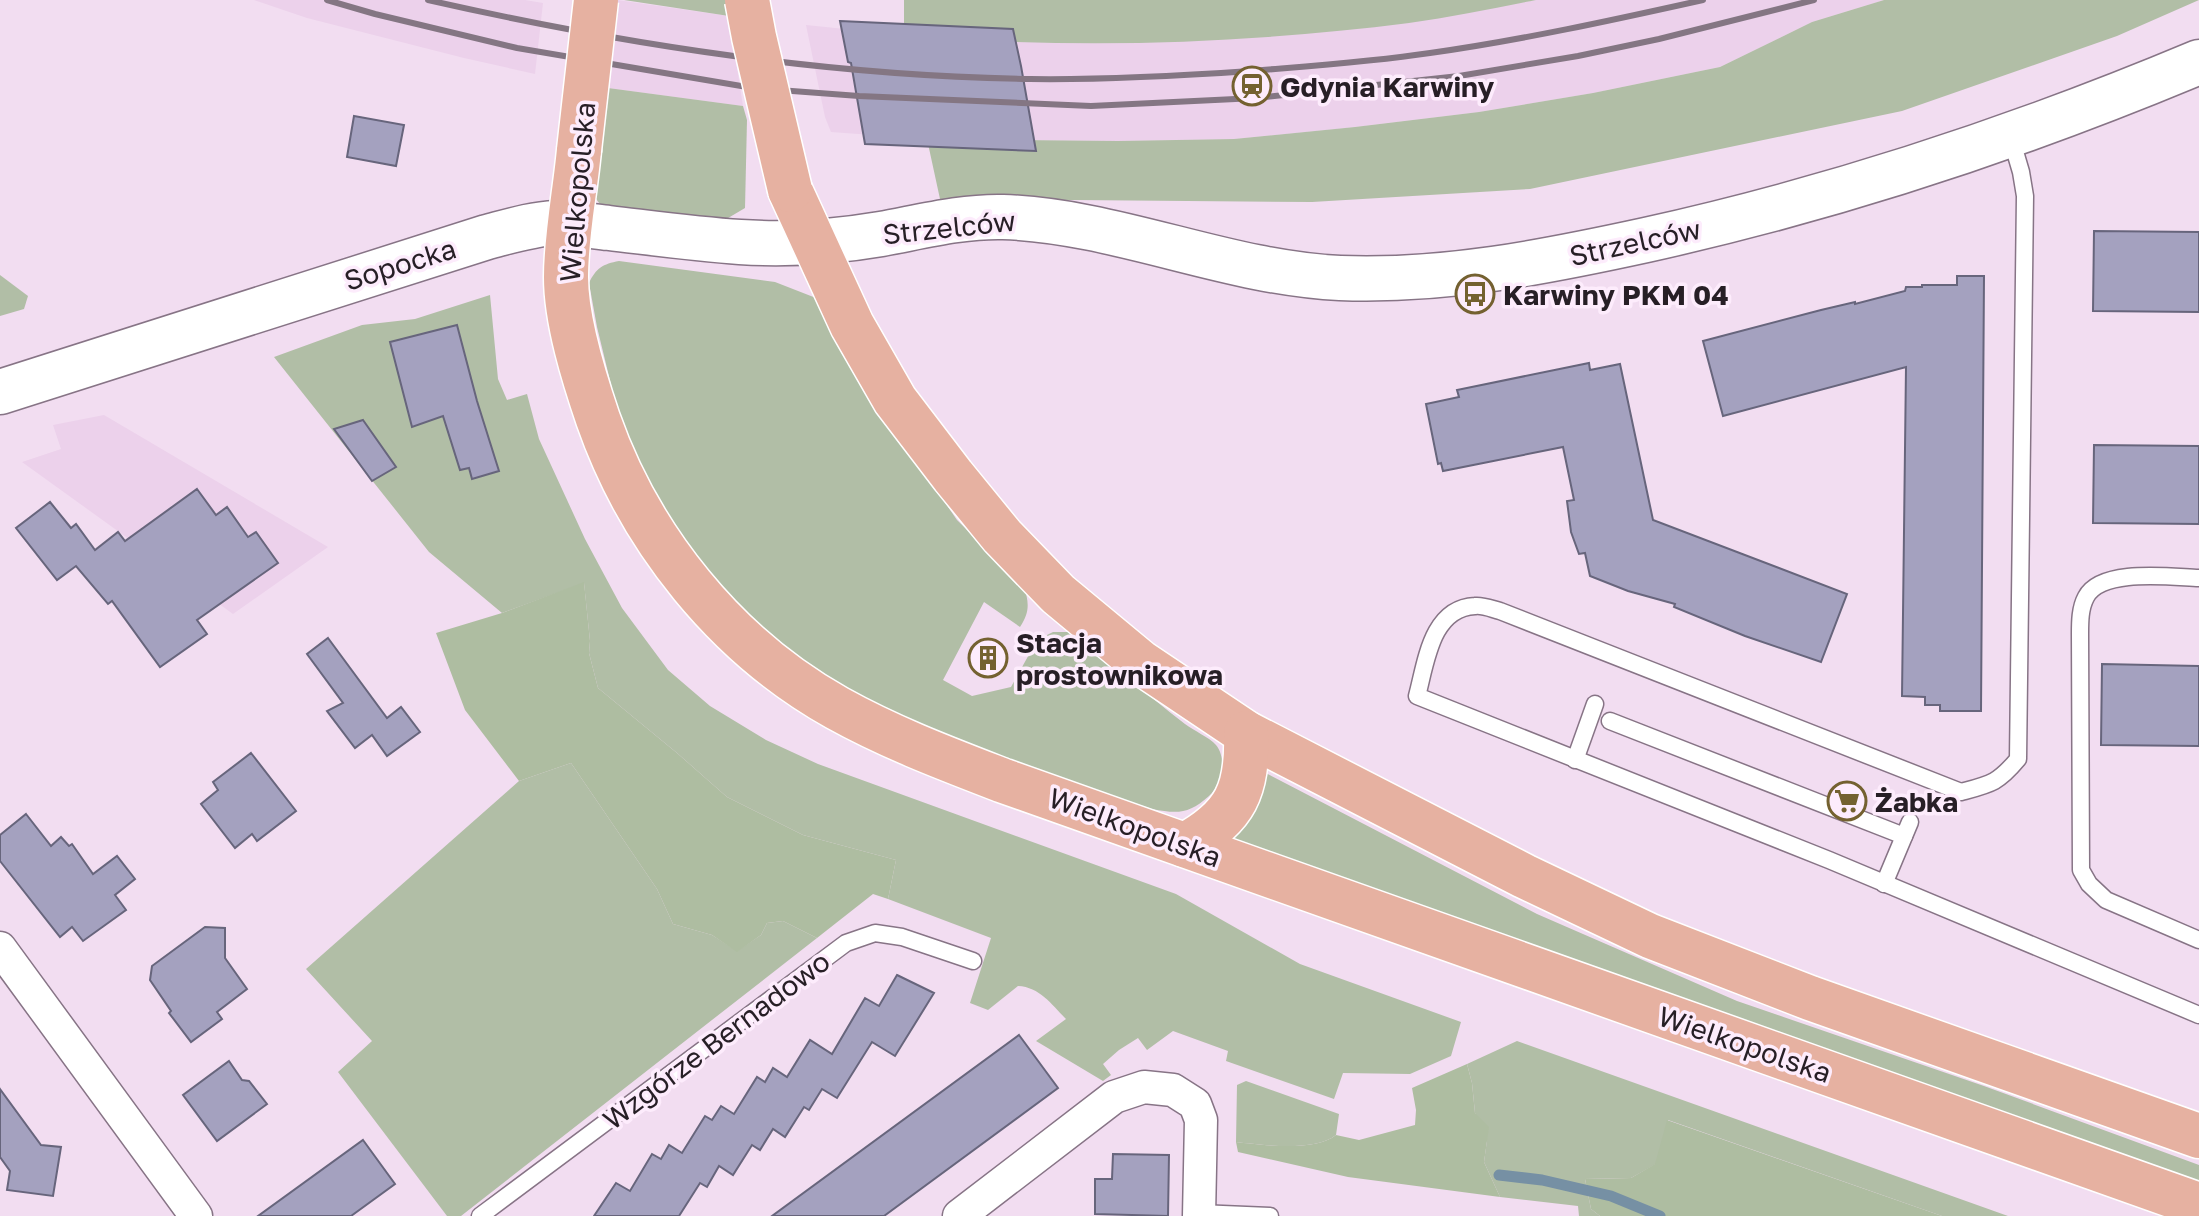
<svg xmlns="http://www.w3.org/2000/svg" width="2199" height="1216" font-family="'Golos Text',sans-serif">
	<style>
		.built { fill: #ecd1eb }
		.green { fill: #b1bea6 }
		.forest { fill: #aebda1 }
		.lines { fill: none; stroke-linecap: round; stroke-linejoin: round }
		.stream { stroke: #7690a4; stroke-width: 11 }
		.building { fill: #a4a1bf; stroke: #67657c; stroke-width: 2 }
		.lane-casing { stroke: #877486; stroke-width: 19 }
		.street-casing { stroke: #877486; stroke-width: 35 }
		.secondary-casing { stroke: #877486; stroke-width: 47 }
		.primary-casing { stroke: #fff; stroke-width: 47 }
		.lane { stroke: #fff; stroke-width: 16 }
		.street { stroke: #fff; stroke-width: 32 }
		.secondary { stroke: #fff; stroke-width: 44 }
		.primary { stroke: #e6b1a1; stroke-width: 44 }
		.rail { stroke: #847683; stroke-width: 6 }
		.primary-bridge-casing { stroke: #fff; stroke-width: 47; stroke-linecap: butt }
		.primary-bridge { stroke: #e6b1a1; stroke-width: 44 }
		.labels { text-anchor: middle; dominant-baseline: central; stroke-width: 7; stroke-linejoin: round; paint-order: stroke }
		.poi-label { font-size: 28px; font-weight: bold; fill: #271f26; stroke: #fdecfc; text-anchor: start }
		.street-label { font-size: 28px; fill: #271f26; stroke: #fdecfc }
	</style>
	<rect width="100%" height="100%" fill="#f2ddf1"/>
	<g class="built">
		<path d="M254,0H525L543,3L535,74L464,58L307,18Z"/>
		<path d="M617,0L729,16L743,106L608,88Z"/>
		<path d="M1536,0H1884L1812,22L1720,67L1593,93L1479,112L1355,127L1234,139L1118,141L927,139L831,132L825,117L806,25L943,39L1072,43L1201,40L1333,31L1412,22Z"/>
		<path d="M104,415L328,547L233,614L22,462L61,449L53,425Z"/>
	</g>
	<g class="green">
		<path d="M624,0H726L729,16Z"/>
		<path d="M904,0H1536C1494,8 1452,17 1409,23C1243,44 1071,50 904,35Z"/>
		<path d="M1884,0H2199L2117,36L1902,111L1530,189L1312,202L940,199L927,139L1118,141L1234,139L1355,127L1479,112L1593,93L1720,67L1812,22Z"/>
		<path d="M608,88L743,106L747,120L745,208L718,224L602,207L594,196Z"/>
		<path d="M619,261L775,282L816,298L911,453L957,520L1024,586C1029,603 1030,612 1020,627L984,602L943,680L972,696L1011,687L1037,640L1053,632H1075C1112,663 1147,695 1185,724C1194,731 1209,737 1216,745C1228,760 1221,785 1209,796C1189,814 1178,814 1152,809L1028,768L845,696L777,645L706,574L667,513L623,434L597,327L589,283C596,268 603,264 619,261Z"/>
		<path d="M0,275L28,296L24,309L0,316Z"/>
		<path d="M490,295L498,379L507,400L527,394L539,439L585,539L622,608L668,670L710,706L766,740L818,764L1176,894L1300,964L1461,1022L1451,1056L1410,1074L1343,1073L1334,1099L1226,1061L1228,1051L1173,1031L1147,1050L1138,1038L1119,1050L1103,1064L1111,1075L1103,1081L1036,1041L1066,1019C1052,1005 1040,987 1018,986L988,1010L970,1003L991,938L888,899L896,860L803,835L727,797L677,753L598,688L589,653L590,641L584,583L502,613L429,552L274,357L362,325L415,319Z"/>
		<path d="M571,763L657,889L673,924L712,935L737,951L761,935L767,923L783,921L817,938L461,1216H447L338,1072L372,1041L306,969L519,781Z"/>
		<path d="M1260,770L1537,914L1737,1001L1984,1086L2199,1165V1183L1609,976L1227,836Z"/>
		<path d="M1517,1041L2008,1216H1942L1668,1120L1656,1164L1631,1178L1585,1179L1591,1209L1600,1216H1579L1578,1206L1500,1197L1484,1162L1487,1140L1475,1113L1472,1083L1467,1064Z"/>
		<path d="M1246,1081L1339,1114L1336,1135C1315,1152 1262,1145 1236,1142L1237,1085Z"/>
	</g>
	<g class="forest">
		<path d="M584,582L590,641L589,653L598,688L677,753L727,797L803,835L896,860L888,899L873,894L817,938L783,921L767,923L761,935L737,952L712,935L673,924L657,889L571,763L519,781L465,710L436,633L502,613Z"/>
		<path d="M1467,1064L1472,1083L1475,1113L1489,1127L1484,1162L1500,1197L1348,1177L1238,1152L1236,1142C1262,1145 1315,1152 1336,1135L1359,1140L1415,1125L1416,1110L1412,1088Z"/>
		<path d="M1667,1120L1942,1216H1600L1591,1209L1585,1179L1631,1178L1655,1164Z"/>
	</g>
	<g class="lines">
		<path class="stream" d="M1499,1175L1542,1180L1611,1196L1660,1216"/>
	</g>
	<g class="building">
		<path d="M840,21L1013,29L1021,66L1036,151L865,144L851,63L848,62Z"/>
		<path d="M354,116L404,125L396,166L347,157Z"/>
		<path d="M2094,231L2199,232V312L2093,311Z"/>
		<path d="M1957,276H1984L1981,711H1940V705H1925V697L1902,696L1906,367L1723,416L1703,341L1821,310L1855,302V304L1905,291L1906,287H1922V285H1957Z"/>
		<path d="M457,325L477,401L499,471L472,479L469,468L460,470L443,416L412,427L390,342Z"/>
		<path d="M1589,363L1590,370L1620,364L1653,520L1847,594L1821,662L1745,636L1674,607L1675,604L1628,591L1590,576L1585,553L1579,554L1571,532L1567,501L1574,500L1563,447L1443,471L1441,463L1438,464L1426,404L1459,397L1457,390Z"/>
		<path d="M363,420L396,467L372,481L334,429Z"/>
		<path d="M2094,445L2199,446V524L2093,523Z"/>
		<path d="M197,489L216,515L227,507L248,537L256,532L278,563L197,620L207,634L160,667L112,601L108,604L76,566L57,580L16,528L50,502L71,528L76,524L95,550L118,532L125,541Z"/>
		<path d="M328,638L387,718L401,707L420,732L387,756L372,735L355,748L327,711L343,703L307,654Z"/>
		<path d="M2102,664L2199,666V746L2101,745Z"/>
		<path d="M251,753L296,811L257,841L252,834L235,848L201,804L218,790L213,782Z"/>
		<path d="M26,814L51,846L61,837L69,846L72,844L93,874L117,856L135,879L115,895L126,910L83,941L72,927L60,937L0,861V835Z"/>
		<path d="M205,927L225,928V958L247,989L217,1012L222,1019L191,1042L169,1013L171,1011L150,980L152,966Z"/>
		<path d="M897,975L934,993L895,1056L872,1042L837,1098L822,1089L809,1110L804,1107L785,1137L773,1129L760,1150L752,1145L733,1175L719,1166L707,1187L700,1183L679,1216H594L616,1183L630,1191L652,1154L661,1159L669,1145L682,1153L705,1116L712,1120L721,1106L734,1114L757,1077L765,1082L773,1068L787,1077L810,1040L832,1054L865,998L879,1006Z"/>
		<path d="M1019,1035L1058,1088L884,1216H772Z"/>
		<path d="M229,1061L242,1080L249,1081L267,1104L217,1141L183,1095Z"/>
		<path d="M0,1089L41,1145L61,1147L53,1196L7,1190L10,1171L0,1157Z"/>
		<path d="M363,1140L395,1184L351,1216H258Z"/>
		<path d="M1113,1154L1169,1155L1168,1216L1095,1214V1179H1112Z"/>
	</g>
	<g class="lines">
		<g class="lane-casing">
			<g id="lane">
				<path d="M2011,138L2021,172L2025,196L2018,759C1998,783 1991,784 1961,792L1500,611C1492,609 1483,605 1475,606C1431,608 1426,663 1417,696L1829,860L2199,1015"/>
				<path d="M2199,578C2170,577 2101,568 2086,597C2080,608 2080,622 2080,634L2081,870L2089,884L2106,900L2199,940"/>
				<path d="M1610,721L1904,836"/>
				<path d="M1575,760L1595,704"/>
				<path d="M1884,884L1910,822"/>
				<path d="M1199,1213L1270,1216"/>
				<path d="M480,1216L846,943L875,933L902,937L973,961"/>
			</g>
		</g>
		<g class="street-casing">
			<g id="street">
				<path d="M0,948L196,1216"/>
				<path d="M959,1216L1114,1097L1144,1087L1173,1090L1195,1104L1201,1120L1199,1216"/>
			</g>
		</g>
		<g class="secondary-casing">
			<path id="secondary" d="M0,392L487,237C510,231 532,224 556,223C573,223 591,226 609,228C652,233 696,239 740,242C787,245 834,242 881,234C920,227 962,216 1003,217C1118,221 1226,273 1340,278C1444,282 1545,262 1646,240C1836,198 2020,137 2199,62"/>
		</g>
		<g class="primary-casing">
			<g id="primary">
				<path d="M579,150C575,193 566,235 566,277C566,321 584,378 598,419C640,539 726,646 837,708C891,738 947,759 1004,781L2199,1205"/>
				<path d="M790,190L852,325L895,400L953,476L1002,536L1058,594L1140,662L1246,733L1524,876L1650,936L1810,998L2199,1136"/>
				<path d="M1185,845C1236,817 1248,790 1246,733"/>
			</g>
		</g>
		<use href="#lane" class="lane"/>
		<use href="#street" class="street"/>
		<use href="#secondary" class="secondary"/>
		<use href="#primary" class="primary"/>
		<g class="rail">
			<path d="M327,0L375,14L517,48L753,88L859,96L1091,106L1256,98L1459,76L1578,56L1659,39L1814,0"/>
			<path d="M428,0C626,45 828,76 1030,79C1104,80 1177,76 1250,71C1310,66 1371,62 1430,53C1522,40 1613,20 1703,0"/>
		</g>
		<g class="primary-bridge-casing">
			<g id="primary-bridge">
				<path d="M747,0L754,37L790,190"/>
				<path d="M579,150L596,0"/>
			</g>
		</g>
		<use href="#primary-bridge" class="primary-bridge"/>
	</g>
	<defs>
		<g id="station-ring" transform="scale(2)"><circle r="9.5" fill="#fdecfc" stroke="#746130" stroke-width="1.5"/><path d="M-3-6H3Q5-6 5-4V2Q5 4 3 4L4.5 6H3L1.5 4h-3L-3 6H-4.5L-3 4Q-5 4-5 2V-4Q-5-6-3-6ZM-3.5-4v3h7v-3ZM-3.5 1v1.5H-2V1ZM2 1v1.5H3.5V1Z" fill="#746130"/></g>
		<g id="bus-ring" transform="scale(2)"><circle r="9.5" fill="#fdecfc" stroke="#746130" stroke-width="1.5"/><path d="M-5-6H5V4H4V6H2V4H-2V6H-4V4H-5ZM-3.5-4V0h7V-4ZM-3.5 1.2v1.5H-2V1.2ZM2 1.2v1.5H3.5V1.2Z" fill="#746130"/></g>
		<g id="building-ring" transform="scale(2)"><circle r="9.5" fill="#fdecfc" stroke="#746130" stroke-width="1.5"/><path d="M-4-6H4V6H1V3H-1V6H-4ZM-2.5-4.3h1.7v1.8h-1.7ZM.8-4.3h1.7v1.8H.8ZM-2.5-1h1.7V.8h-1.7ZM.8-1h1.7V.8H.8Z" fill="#746130"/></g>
		<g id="supermarket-ring" transform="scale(2)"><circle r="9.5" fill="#fdecfc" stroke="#746130" stroke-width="1.5"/><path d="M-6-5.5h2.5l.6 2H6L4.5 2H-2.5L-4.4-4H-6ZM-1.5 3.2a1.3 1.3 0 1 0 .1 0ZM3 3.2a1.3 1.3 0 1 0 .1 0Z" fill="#746130"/></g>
	</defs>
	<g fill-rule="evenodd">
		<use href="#station-ring" x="1252" y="86"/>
		<use href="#bus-ring" x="1475" y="294"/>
		<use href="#building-ring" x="988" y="658"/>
		<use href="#supermarket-ring" x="1847" y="801"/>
	</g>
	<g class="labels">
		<g class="poi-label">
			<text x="1280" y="86">Gdynia Karwiny</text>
			<text x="1503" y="294">Karwiny PKM 04</text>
			<text x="1016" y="642">Stacja<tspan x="1016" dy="32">prostownikowa</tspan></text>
			<text x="1875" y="801">Żabka</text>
		</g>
		<g class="street-label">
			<text transform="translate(577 192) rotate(-85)">Wielkopolska</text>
			<text transform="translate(949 227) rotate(-6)">Strzelców</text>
			<text transform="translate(1635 242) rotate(-12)">Strzelców</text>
			<text transform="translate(400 264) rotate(-17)">Sopocka</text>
			<text transform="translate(1135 827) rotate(20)">Wielkopolska</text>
			<text transform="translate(716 1040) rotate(-37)">Wzgórze Bernadowo</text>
			<text transform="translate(1745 1044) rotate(19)">Wielkopolska</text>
		</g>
	</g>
</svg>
